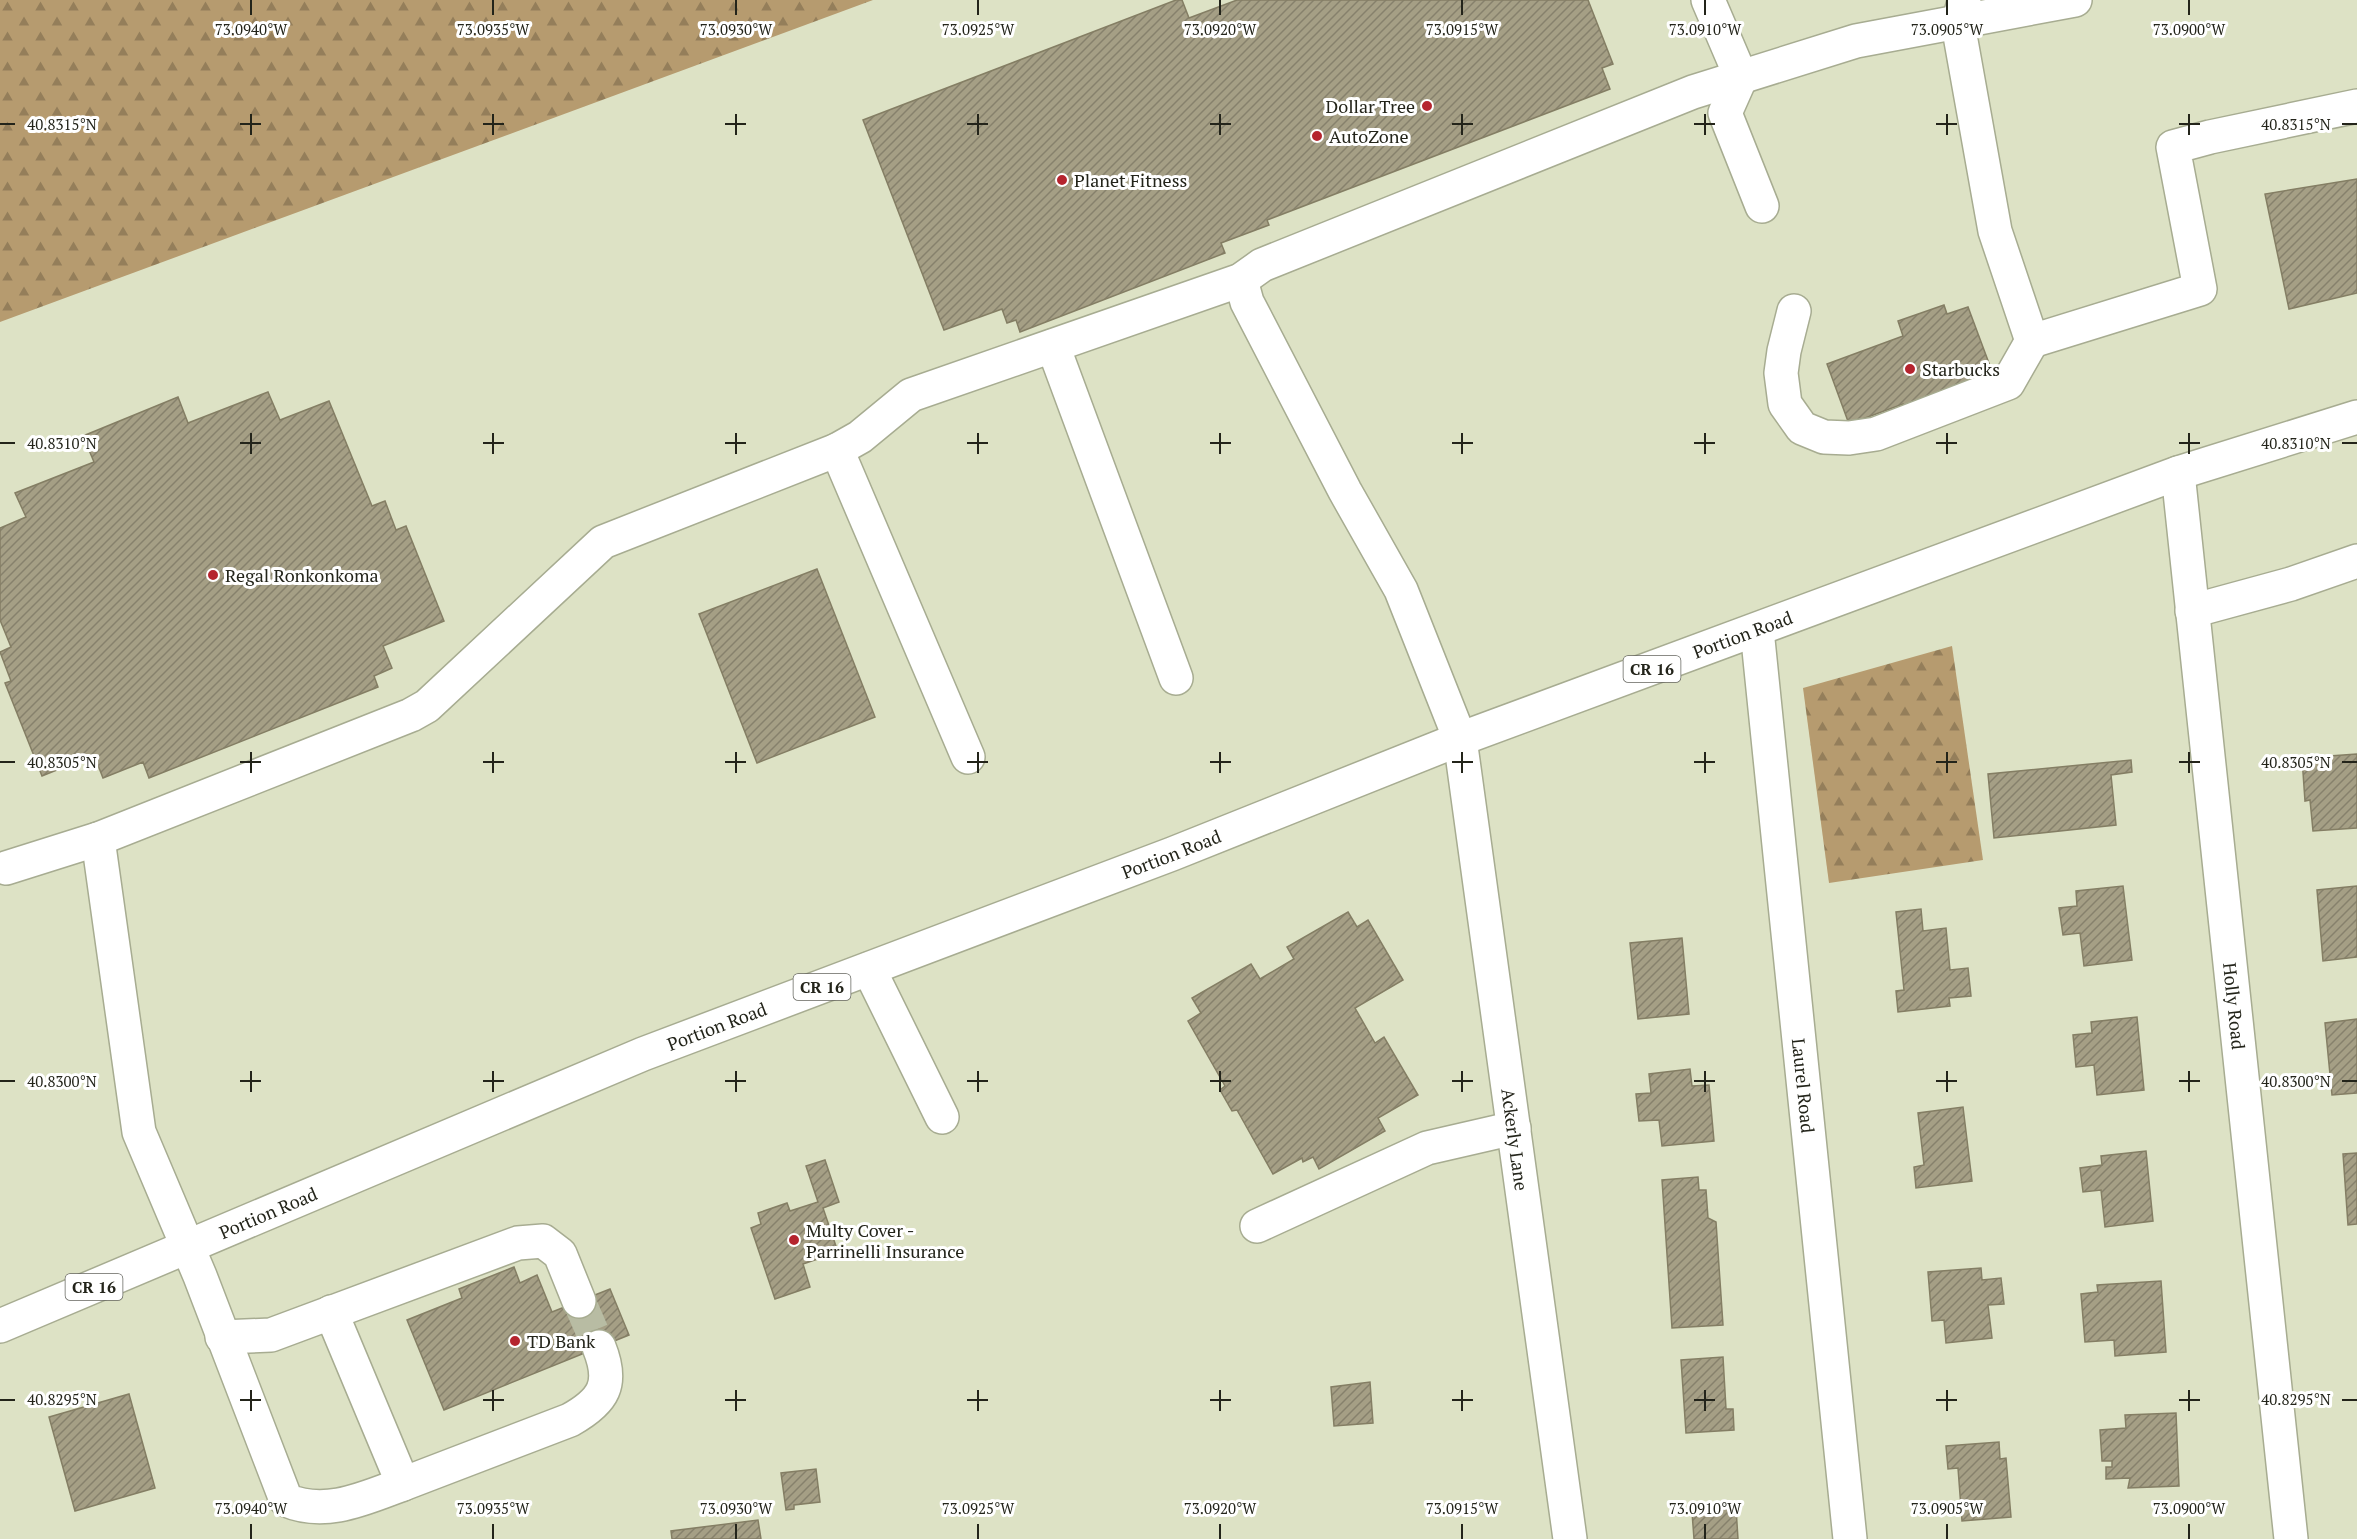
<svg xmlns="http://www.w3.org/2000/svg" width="2357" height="1539" font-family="'PT Serif',serif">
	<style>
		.forest { fill: url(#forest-firs) }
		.building { fill: url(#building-hatch); stroke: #847e64; stroke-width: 1.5 }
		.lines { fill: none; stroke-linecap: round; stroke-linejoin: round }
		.minor-tunnel { stroke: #b8bca3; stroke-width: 33; stroke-dasharray: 33 16; stroke-linecap: butt }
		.minor-casing { stroke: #a7ac91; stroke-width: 36 }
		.major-casing { stroke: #a7ac91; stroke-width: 36 }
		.minor { stroke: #fff; stroke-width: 33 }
		.major { stroke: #fff; stroke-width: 33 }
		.ticks { fill: none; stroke: #23241a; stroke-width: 2 }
		.poi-dot { fill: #b5242e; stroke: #fff; stroke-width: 2 }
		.labels { text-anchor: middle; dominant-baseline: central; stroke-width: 6; stroke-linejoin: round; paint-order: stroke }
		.shield { fill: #fff; stroke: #65665f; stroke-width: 1.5 }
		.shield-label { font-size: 16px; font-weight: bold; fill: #23241a }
		.poi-label { font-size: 18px; fill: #23241a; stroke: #fff; text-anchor: start }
		.street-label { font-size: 18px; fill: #23241a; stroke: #fff }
		.ticks-label { font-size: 15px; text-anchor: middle; fill: #23241a; stroke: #fff; stroke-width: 6; stroke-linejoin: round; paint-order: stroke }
	</style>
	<defs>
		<pattern id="forest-firs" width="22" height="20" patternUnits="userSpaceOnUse" patternTransform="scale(1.5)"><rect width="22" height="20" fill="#b69b6f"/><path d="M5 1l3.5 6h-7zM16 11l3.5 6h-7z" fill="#947e5a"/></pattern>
		<pattern id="building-hatch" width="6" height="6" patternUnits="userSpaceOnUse" patternTransform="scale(1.5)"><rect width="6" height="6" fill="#a59f85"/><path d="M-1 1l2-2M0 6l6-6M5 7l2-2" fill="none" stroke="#86816c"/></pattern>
	</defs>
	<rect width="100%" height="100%" fill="#dde2c5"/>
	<g class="forest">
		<path d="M0,0H873L0,322Z"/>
		<path d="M1952,646L1983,860L1829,883L1803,688Z"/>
	</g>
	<g class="building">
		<path d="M1176,0H1182L1189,18L1237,0H1588L1613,64L1602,68L1610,89L1267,220L1269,225L1221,243L1225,253L1020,332L1016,320L1007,323L1002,309L944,330L863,120Z"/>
		<path d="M2357,179V293L2289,309L2265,194Z"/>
		<path d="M1944,305L1947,314L1968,307L1993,374L1913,432L1903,404L1849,424L1827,364L1903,336L1898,321Z"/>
		<path d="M268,392L280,420L329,401L372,506L385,501L396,530L406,526L444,621L383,646L392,668L374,676L378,687L149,778L143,762L103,778L94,755L42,776L5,683L11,681L0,652L11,647L0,620V528L26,517L15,493L94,462L83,436L178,397L188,423Z"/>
		<path d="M817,569L875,717L757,763L699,614Z"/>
		<path d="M2357,754V828L2313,831L2310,800L2305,801L2302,758Z"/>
		<path d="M2131,760L2132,772L2111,775L2116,825L1994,838L1988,774Z"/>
		<path d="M2123,886L2132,960L2084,966L2080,933L2063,935L2059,908L2077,906L2076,891Z"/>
		<path d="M2357,886V957L2323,961L2317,890Z"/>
		<path d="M1921,909L1923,931L1946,928L1950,970L1968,968L1971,996L1949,998L1950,1006L1898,1012L1896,991L1904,990L1896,912Z"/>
		<path d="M1348,912L1357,927L1368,920L1403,980L1355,1008L1375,1043L1384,1037L1418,1095L1378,1118L1385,1131L1319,1169L1313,1157L1303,1162L1302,1158L1273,1174L1237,1110L1232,1111L1220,1090L1225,1086L1188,1021L1201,1013L1192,998L1251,964L1260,979L1294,959L1287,947Z"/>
		<path d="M1682,938L1689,1014L1638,1019L1630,943Z"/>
		<path d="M2137,1017L2144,1090L2097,1095L2094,1065L2076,1067L2073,1035L2092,1033L2091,1022Z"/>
		<path d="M2357,1019V1093L2332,1095L2325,1023Z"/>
		<path d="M1690,1069L1692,1086L1709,1085L1714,1141L1662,1146L1659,1120L1639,1121L1636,1094L1651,1093L1649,1074Z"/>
		<path d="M1963,1107L1972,1181L1916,1188L1914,1167L1924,1165L1918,1113Z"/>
		<path d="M2146,1151L2153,1221L2105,1227L2101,1190L2083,1192L2080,1168L2102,1165L2101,1156Z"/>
		<path d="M2357,1153V1224L2348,1225L2343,1154Z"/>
		<path d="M825,1160L839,1202L823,1208L838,1252L803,1264L810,1287L775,1299L751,1228L761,1224L758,1213L787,1203L790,1211L818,1202L806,1166Z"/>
		<path d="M1698,1177L1699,1190H1706L1708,1218L1716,1222L1723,1325L1672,1328L1662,1180Z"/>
		<path d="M514,1267L520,1283L537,1275L552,1312L610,1289L629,1335L444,1410L407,1320L462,1298L459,1289Z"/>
		<path d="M1981,1268L1982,1280L2001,1278L2004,1304L1988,1305L1992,1338L1946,1343L1944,1320L1932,1321L1928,1272Z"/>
		<path d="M2161,1281L2166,1352L2115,1356L2114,1340L2085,1342L2081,1294L2098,1292L2097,1285Z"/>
		<path d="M1723,1357L1726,1409H1733L1734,1430L1686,1433L1681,1360Z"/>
		<path d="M1370,1382L1373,1423L1334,1426L1331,1387Z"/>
		<path d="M129,1394L155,1488L75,1511L49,1417Z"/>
		<path d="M2176,1413L2179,1486L2128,1488L2130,1478L2106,1479V1467H2112V1461H2102L2100,1430L2126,1428L2125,1415Z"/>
		<path d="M1999,1442L2000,1459L2006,1458L2011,1517L1962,1521L1958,1468L1948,1469L1946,1446Z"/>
		<path d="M816,1469L820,1502L794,1505V1509L786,1510L781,1473Z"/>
		<path d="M1736,1508L1738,1539H1694L1692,1512Z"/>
		<path d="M758,1520L761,1539H672L671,1531Z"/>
	</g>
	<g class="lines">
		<path class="minor-tunnel" d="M579,1301L599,1347"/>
		<g class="minor-casing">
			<g id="minor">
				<path d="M1708,0L1741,77L1725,113L1762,206"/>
				<path d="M1964,2L1958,24L1995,231L2032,341L2200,289L2173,147L2210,137L2357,106"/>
				<path id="s1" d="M1241,280L1247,302L1345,491L1401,590L1460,739L1570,1539"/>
				<path d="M1794,311L1784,351L1781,373L1785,404L1802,428L1824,437L1849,438L1876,434L2008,383L2032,341"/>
				<path d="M1053,346L1176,678"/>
				<path d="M837,450L968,757"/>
				<path id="s2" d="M2178,473L2291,1539"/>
				<path d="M2192,611L2291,584L2357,561"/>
				<path id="s3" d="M1757,630L1850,1539"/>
				<path d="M98,839L139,1132L200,1276L286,1500C326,1517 365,1498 403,1484L331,1312"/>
				<path d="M6,868L98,839L411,715L427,706L603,542L837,450L860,437L911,395L1241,280L1262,265L1693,92L1856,41L2075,0"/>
				<path d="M869,969L942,1117"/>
				<path d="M1257,1226L1427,1148L1514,1128"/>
				<path d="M222,1337L271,1335L518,1243L543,1241L560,1254L579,1301"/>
				<path d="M403,1484L570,1420C604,1401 614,1384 599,1347"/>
			</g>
		</g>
		<g class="major-casing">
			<g id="major">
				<path id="s4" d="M0,1326L643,1054L1172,854L1460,739L2178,473L2357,417"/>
			</g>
		</g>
		<use href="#minor" class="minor"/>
		<use href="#major" class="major"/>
	</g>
	<path class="ticks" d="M251,0V15M493,0V15M736,0V15M978,0V15M1220,0V15M1462,0V15M1705,0V15M1947,0V15M2189,0V15M251,114V135M493,114V135M736,114V135M978,114V135M1220,114V135M1462,114V135M1705,114V135M1947,114V135M2189,114V135M0,124H15M240,124H261M483,124H504M725,124H746M967,124H988M1210,124H1231M1452,124H1473M1694,124H1715M1936,124H1957M2179,124H2200M2342,124H2357M251,433V454M493,433V454M736,433V454M978,433V454M1220,433V454M1462,433V454M1705,433V454M1947,433V454M2189,433V454M0,443H15M240,443H261M483,443H504M725,443H746M967,443H988M1210,443H1231M1452,443H1473M1694,443H1715M1936,443H1957M2179,443H2200M2342,443H2357M251,752V773M493,752V773M736,752V773M978,752V773M1220,752V773M1462,752V773M1705,752V773M1947,752V773M2189,752V773M0,762H15M240,762H261M483,762H504M725,762H746M967,762H988M1210,762H1231M1452,762H1473M1694,762H1715M1936,762H1957M2179,762H2200M2342,762H2357M251,1071V1092M493,1071V1092M736,1071V1092M978,1071V1092M1220,1071V1092M1462,1071V1092M1705,1071V1092M1947,1071V1092M2189,1071V1092M0,1081H15M240,1081H261M483,1081H504M725,1081H746M967,1081H988M1210,1081H1231M1452,1081H1473M1694,1081H1715M1936,1081H1957M2179,1081H2200M2342,1081H2357M251,1390V1411M493,1390V1411M736,1390V1411M978,1390V1411M1220,1390V1411M1462,1390V1411M1705,1390V1411M1947,1390V1411M2189,1390V1411M0,1400H15M240,1400H261M483,1400H504M725,1400H746M967,1400H988M1210,1400H1231M1452,1400H1473M1694,1400H1715M1936,1400H1957M2179,1400H2200M2342,1400H2357M251,1524V1539M493,1524V1539M736,1524V1539M978,1524V1539M1220,1524V1539M1462,1524V1539M1705,1524V1539M1947,1524V1539M2189,1524V1539"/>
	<g class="poi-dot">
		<circle cx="1427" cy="106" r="6"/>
		<circle cx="1317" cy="136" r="6"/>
		<circle cx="1062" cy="180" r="6"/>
		<circle cx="1910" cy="369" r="6"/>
		<circle cx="213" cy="575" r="6"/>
		<circle cx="794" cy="1240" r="6"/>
		<circle cx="515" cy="1341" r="6"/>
	</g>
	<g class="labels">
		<g class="shield">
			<rect x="1623.5" y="656" width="57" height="26" rx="4.5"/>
			<rect x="793.5" y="974" width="57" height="26" rx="4.5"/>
			<rect x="65.5" y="1274" width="57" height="26" rx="4.5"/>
		</g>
		<g class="shield-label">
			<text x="1652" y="669">CR 16</text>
			<text x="822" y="987">CR 16</text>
			<text x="94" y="1287">CR 16</text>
		</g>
		<g class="poi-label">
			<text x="1415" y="106" text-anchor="end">Dollar Tree</text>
			<text x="1329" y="136">AutoZone</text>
			<text x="1074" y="180">Planet Fitness</text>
			<text x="1922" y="369">Starbucks</text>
			<text x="225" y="575">Regal Ronkonkoma</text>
			<text x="806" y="1230">Multy Cover -<tspan x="806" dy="21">Parrinelli Insurance</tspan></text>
			<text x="527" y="1341">TD Bank</text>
		</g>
		<g class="street-label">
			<text stroke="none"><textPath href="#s4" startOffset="1875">Portion Road</textPath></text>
			<text stroke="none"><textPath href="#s4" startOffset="1263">Portion Road</textPath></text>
			<text stroke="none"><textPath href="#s2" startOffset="536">Holly Road</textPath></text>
			<text stroke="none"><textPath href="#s4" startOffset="777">Portion Road</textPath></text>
			<text stroke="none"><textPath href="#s3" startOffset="458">Laurel Road</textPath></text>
			<text stroke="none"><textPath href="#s1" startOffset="914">Ackerly Lane</textPath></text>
			<text stroke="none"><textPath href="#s4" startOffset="291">Portion Road</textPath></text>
		</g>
	</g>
	<g class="ticks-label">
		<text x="251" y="35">73.0940°W</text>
		<text x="493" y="35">73.0935°W</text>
		<text x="736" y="35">73.0930°W</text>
		<text x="978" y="35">73.0925°W</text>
		<text x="1220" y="35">73.0920°W</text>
		<text x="1462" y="35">73.0915°W</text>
		<text x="1705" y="35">73.0910°W</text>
		<text x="1947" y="35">73.0905°W</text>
		<text x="2189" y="35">73.0900°W</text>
		<text x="62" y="130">40.8315°N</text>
		<text x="2296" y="130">40.8315°N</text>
		<text x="62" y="449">40.8310°N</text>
		<text x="2296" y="449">40.8310°N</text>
		<text x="62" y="768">40.8305°N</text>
		<text x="2296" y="768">40.8305°N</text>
		<text x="62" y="1087">40.8300°N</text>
		<text x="2296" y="1087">40.8300°N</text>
		<text x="62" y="1405">40.8295°N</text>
		<text x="2296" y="1405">40.8295°N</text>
		<text x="251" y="1514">73.0940°W</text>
		<text x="493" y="1514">73.0935°W</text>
		<text x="736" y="1514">73.0930°W</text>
		<text x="978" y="1514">73.0925°W</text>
		<text x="1220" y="1514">73.0920°W</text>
		<text x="1462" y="1514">73.0915°W</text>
		<text x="1705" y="1514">73.0910°W</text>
		<text x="1947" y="1514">73.0905°W</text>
		<text x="2189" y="1514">73.0900°W</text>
	</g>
</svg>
